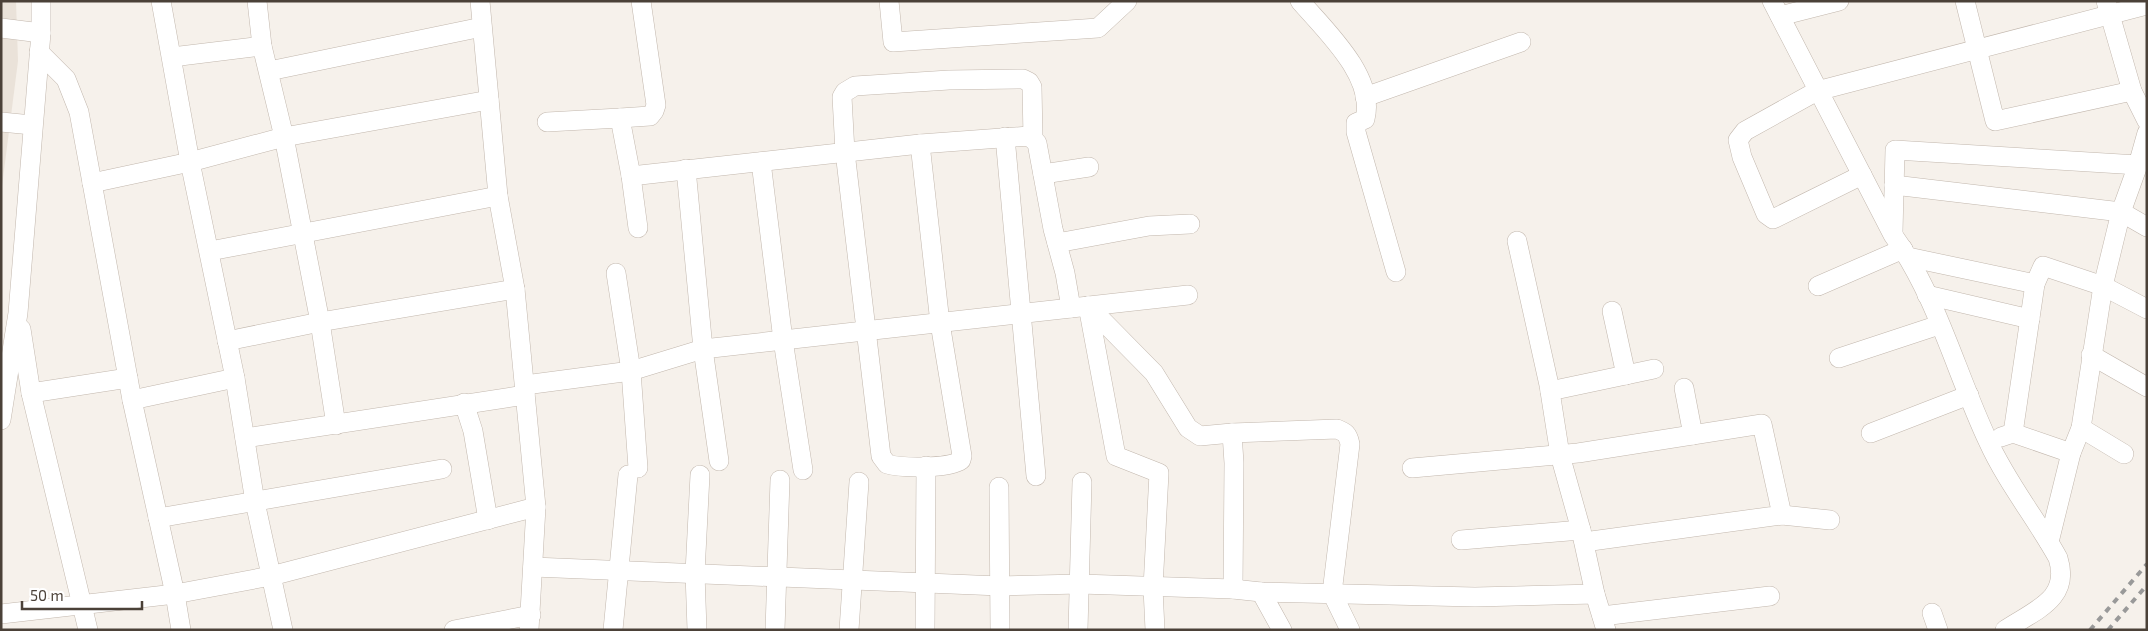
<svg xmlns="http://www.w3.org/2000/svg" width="2148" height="631" font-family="'Exo 2',sans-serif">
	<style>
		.residential { fill: #eae2d9 }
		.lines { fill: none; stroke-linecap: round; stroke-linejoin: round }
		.minor-casing { stroke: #c2b7ad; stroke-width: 20 }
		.minor { stroke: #fff; stroke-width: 19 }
		.rail { stroke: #999; stroke-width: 4; stroke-dasharray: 6 6; stroke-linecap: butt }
	</style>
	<rect width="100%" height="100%" fill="#f6f1eb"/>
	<path class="residential" d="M1,1H16L18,61L1,194Z"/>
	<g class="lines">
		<g class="minor-casing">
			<g id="minor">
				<path d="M161,1L190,162L235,378L255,502L283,630"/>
				<path d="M257,1L262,46L284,137L320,322L336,425"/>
				<path d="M480,1L498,196L515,289L536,507L529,630"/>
				<path d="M889,1L893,42L1098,28L1127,1"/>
				<path d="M1300,1C1325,30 1376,77 1365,119L1356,123V132L1396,272"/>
				<path d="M1772,1L1893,235C1937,296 1956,373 1988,441C2007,483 2036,518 2058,558C2071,599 2035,610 2005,630"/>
				<path d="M1965,1L1995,121L2132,91"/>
				<path d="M2106,1L2132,91L2147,121"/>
				<path d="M1780,16L1839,1"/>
				<path d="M1,28L41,33"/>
				<path d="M39,52L66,79L79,112L132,400L175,594L181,630"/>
				<path d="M172,57L262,46"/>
				<path d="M269,71L482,27"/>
				<path d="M1365,97L1521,42"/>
				<path d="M620,118L650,116L654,111L656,105L641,1"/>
				<path d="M1,122L32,125"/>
				<path d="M547,122L620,118L631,176L638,228"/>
				<path d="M1005,137L1036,476"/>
				<path d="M920,144L940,323L962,456L961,460C949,469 901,468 887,464L881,456L845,152L842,97L845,92L855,86L949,80L1023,79L1029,82L1032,87L1033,138"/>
				<path d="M761,162L783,340L803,470"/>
				<path d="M686,169L703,349L719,461"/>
				<path d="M1043,174L1089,167"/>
				<path d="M1862,175L1773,219L1766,214L1742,157L1738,140L1745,131L1817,91L2147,5"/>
				<path d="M631,176L920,144L1029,136L1037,143L1053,229L1065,273L1071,308"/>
				<path d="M92,183L190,162L284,137L489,100"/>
				<path d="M1894,185L2121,212L2147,227"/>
				<path d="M1893,232L1895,150L2138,165L2147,133"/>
				<path d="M1517,241L1549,385L1560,455L1581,530L1595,594"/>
				<path d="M1057,243L1149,226L1190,224"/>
				<path d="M210,251L498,196"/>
				<path d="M1908,257L2035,284"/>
				<path d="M616,273L631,371L638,468"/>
				<path d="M1818,286L1903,249"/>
				<path d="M1927,295L2030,319"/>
				<path d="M1088,306L1154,373L1188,428L1200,436L1232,433L1234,463L1233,589"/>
				<path d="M1088,306L1116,456L1159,473L1153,588L1155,630"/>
				<path d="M1612,311L1626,375"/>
				<path d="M21,329L31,393L88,630"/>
				<path d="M227,341L320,322L515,289"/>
				<path d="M2091,355L2147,387"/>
				<path d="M1839,358L1939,325"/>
				<path d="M525,385L631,371L703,349L1188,295"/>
				<path d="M1684,388L1693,435"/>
				<path d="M1550,391L1654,369"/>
				<path d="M31,393L128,378"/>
				<path d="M132,400L235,378"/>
				<path d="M464,403L473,431L488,520"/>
				<path d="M1,420L18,313L41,33V1"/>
				<path d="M2081,428L2124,454"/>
				<path d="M1232,433L1337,429C1345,432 1348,434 1350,444L1332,593L1350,630"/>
				<path d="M1871,433L1969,395"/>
				<path d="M2013,433L2035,284L2043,266L2103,286L2147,309"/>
				<path d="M2001,437L2013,433L2071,453"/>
				<path d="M245,438L525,395"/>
				<path d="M1412,468L1578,453L1762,424L1782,515L1584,542"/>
				<path d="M999,487L1000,630"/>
				<path d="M1782,515L1830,520"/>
				<path d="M158,518L442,469"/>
				<path d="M1461,540L1581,530"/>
				<path d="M2049,542L2071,453L2081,428L2103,286L2121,212L2138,165L2147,153"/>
				<path d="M533,567L1000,586L1080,584L1233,589L1261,592L1475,597L1595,594L1606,630"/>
				<path d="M1261,592L1282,630"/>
				<path d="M1932,613L1938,630"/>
				<path d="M1,614L175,594L271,576L536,507"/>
				<path d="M1602,616L1770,596"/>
				<path d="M454,630L531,615"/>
				<path d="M613,630L628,475"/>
				<path d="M697,630L695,573L700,475"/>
				<path d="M775,630L780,480"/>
				<path d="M849,630L859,482"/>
				<path d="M925,630L926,466"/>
				<path d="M1078,630L1082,482"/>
			</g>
		</g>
		<use href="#minor" class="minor"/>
		<g class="rail">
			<path d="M2090,630L2147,564"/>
			<path d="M2108,630L2147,585"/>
		</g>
	</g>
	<rect width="2148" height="631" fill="none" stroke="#4b4138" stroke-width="5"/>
	<path d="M22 601v8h120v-8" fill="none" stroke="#4b4138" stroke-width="2.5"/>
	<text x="30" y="601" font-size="15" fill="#4b4138" stroke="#ffffff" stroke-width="4" paint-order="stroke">50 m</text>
</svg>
